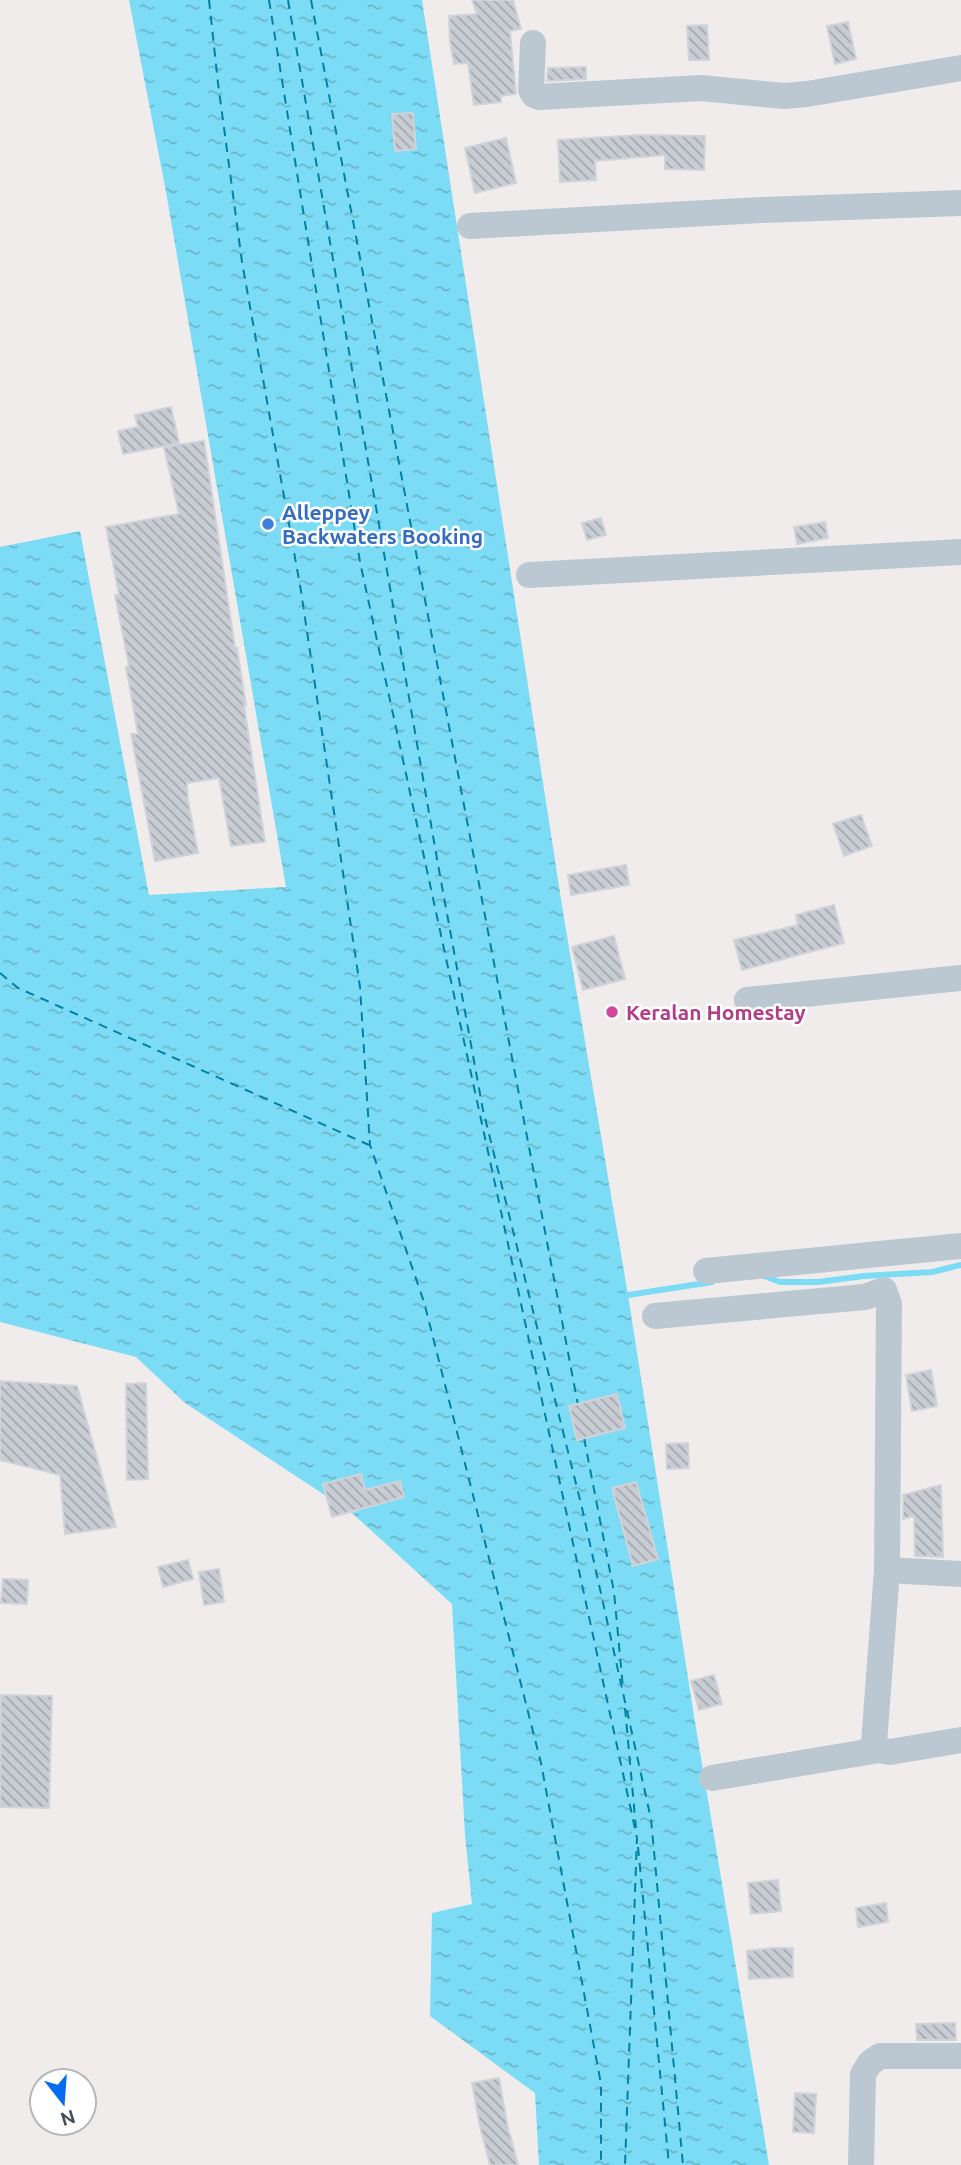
<svg xmlns="http://www.w3.org/2000/svg" width="961" height="2165" font-family="Ubuntu,sans-serif">
	<style>
		.water { fill: url(#water-ripples) }
		.lines { fill: none; stroke-linecap: round; stroke-linejoin: round }
		.stream { stroke: #7ddcf5; stroke-width: 6 }
		.ferry { stroke: #0281a2; stroke-width: 2; stroke-dasharray: 9 7; stroke-linecap: butt }
		.building { fill: url(#building-back-hatch); stroke: #d0d3d9; stroke-width: 2 }
		.minor { stroke: #bbc8d1; stroke-width: 26 }
		.shop-dot { fill: #3f7fe0; stroke: #fff; stroke-width: 2.5 }
		.hotel-dot { fill: #d1479c; stroke: #fff; stroke-width: 2.5 }
		.labels { text-anchor: middle; dominant-baseline: central; stroke-width: 5; stroke-linejoin: round; paint-order: stroke }
		.shop-label { font-size: 21px; font-weight: bold; fill: #366cbe; stroke: #fff; text-anchor: start }
		.hotel-label { font-size: 21px; font-weight: bold; fill: #b23c85; stroke: #fff; text-anchor: start }
	</style>
	<defs>
		<pattern id="water-ripples" width="26" height="14" patternUnits="userSpaceOnUse" patternTransform="scale(1.75)"><rect width="26" height="14" fill="#7ddcf5"/><path d="M2 4q2-2 4 0t4 0M15 11q2-2 4 0t4 0" fill="none" stroke="#68b5ca"/></pattern>
		<pattern id="building-back-hatch" width="6" height="6" patternUnits="userSpaceOnUse" patternTransform="scale(1.75)"><rect width="6" height="6" fill="#c8ccd3"/><path d="M-1 5l2 2M0 0l6 6M5-1l2 2" fill="none" stroke="#a4a8ae"/></pattern>
	</defs>
	<rect width="100%" height="100%" fill="#f0ecec"/>
	<path class="water" d="M129,0H422L563,912L628,1295L694,1716L769,2165H539L535,2093L430,2016L432,1913L472,1904L465,1835L452,1604L352,1513L185,1403L136,1357L0,1322V547L80,531L149,895L286,887L166,192Z"/>
	<g class="lines">
		<g class="stream">
			<path d="M764,1276L780,1282H818L864,1276L932,1272L961,1265"/>
			<path d="M628,1295L712,1282"/>
		</g>
		<g class="ferry">
			<path d="M209,0L218,83L242,262L301,591L360,987L370,1145L424,1302L541,1763L601,2084V2165"/>
			<path d="M269,0L360,562L637,1838L625,2165"/>
			<path d="M288,0L437,859L483,1110L582,1508L651,1819L683,2165"/>
			<path d="M311,0L578,1405"/>
			<path d="M0,973L18,988L369,1145"/>
			<path d="M584,1438L614,1592L623,1688"/>
			<path d="M625,1708L636,1828"/>
			<path d="M638,1847L669,2165"/>
		</g>
	</g>
	<g class="building">
		<path d="M472,0H513L521,29L510,31L516,94L501,96V102L474,105L468,63L454,64L450,42L449,16L477,14Z"/>
		<path d="M848,22L856,59L835,64L827,26Z"/>
		<path d="M707,25L709,60H689L687,26Z"/>
		<path d="M586,67V79L547,81L548,68Z"/>
		<path d="M413,113L416,149L395,151L392,114Z"/>
		<path d="M641,135L705,136L704,170L665,169V155L595,161L596,180L560,182L558,140Z"/>
		<path d="M506,138L516,183L475,193L465,148Z"/>
		<path d="M171,407L179,443L123,454L118,431L138,427L135,415Z"/>
		<path d="M204,441L235,648H237L246,705H244L265,842L231,846L219,778L187,783L188,800L198,853L155,861L131,734H138L126,667L129,666L115,595H119L106,527L179,514L164,447Z"/>
		<path d="M601,518L606,535L587,540L582,523Z"/>
		<path d="M825,522L828,538L797,544L794,527Z"/>
		<path d="M861,815L872,846L844,856L833,824Z"/>
		<path d="M626,865L629,885L571,895L568,875Z"/>
		<path d="M834,905L844,943L742,970L734,940L798,925L796,915Z"/>
		<path d="M614,936L625,979L583,990L572,947Z"/>
		<path d="M931,1370L937,1406L912,1411L906,1375Z"/>
		<path d="M0,1381L77,1386L116,1527L65,1534L60,1475L0,1460Z"/>
		<path d="M146,1383L148,1479L127,1480L126,1384Z"/>
		<path d="M617,1394L625,1428L577,1440L569,1406Z"/>
		<path d="M688,1443L689,1468L667,1469L666,1444Z"/>
		<path d="M361,1474L365,1490L400,1481L404,1497L332,1517L323,1484Z"/>
		<path d="M636,1482L658,1559L633,1566L612,1488Z"/>
		<path d="M941,1485L943,1557L915,1556L914,1516L903,1519V1495Z"/>
		<path d="M188,1560L193,1579L163,1587L158,1567Z"/>
		<path d="M219,1569L224,1602L204,1605L199,1572Z"/>
		<path d="M3,1579L28,1580L27,1604L1,1603Z"/>
		<path d="M714,1675L722,1704L699,1710L691,1681Z"/>
		<path d="M1,1695L52,1696L49,1808L0,1807Z"/>
		<path d="M778,1880L781,1911L751,1914L748,1883Z"/>
		<path d="M886,1903L888,1922L858,1927L856,1908Z"/>
		<path d="M773,1948H793V1977L749,1979L747,1951Z"/>
		<path d="M955,2023L956,2040H917L916,2024Z"/>
		<path d="M499,2078L509,2134H510L518,2165H490L480,2127L472,2083Z"/>
		<path d="M795,2093L816,2094L814,2133L793,2132Z"/>
	</g>
	<g class="lines">
		<g class="minor">
			<path d="M533,43L531,90L534,95L539,97L701,88L784,96L807,94L961,68"/>
			<path d="M470,226L761,210L961,203"/>
			<path d="M529,575L961,552"/>
			<path d="M747,1000L961,978"/>
			<path d="M706,1271L961,1246"/>
			<path d="M655,1316L865,1297L884,1290L889,1304L887,1570L874,1743L879,1750L890,1752L961,1740"/>
			<path d="M887,1570L961,1574"/>
			<path d="M712,1778L879,1750"/>
			<path d="M861,2165L863,2074L870,2063L880,2056H961"/>
		</g>
	</g>
	<circle class="shop-dot" cx="268" cy="524" r="7"/>
	<circle class="hotel-dot" cx="612" cy="1012" r="7"/>
	<g class="labels">
		<g class="shop-label">
			<text x="282" y="512">Alleppey<tspan x="282" dy="24">Backwaters Booking</tspan></text>
		</g>
		<g class="hotel-label">
			<text x="626" y="1012">Keralan Homestay</text>
		</g>
	</g>
	<g transform="translate(63 2102) rotate(163)"><circle r="33" fill="#ffffff" stroke="#b4b9be" stroke-width="2"/>
	<path d="M0-5L12 26L0 18L-12 26Z" fill="#056cf2"/>
	<text y="-10" font-size="19" font-weight="bold" text-anchor="middle" fill="#43505c">N</text>
	</g>
</svg>
